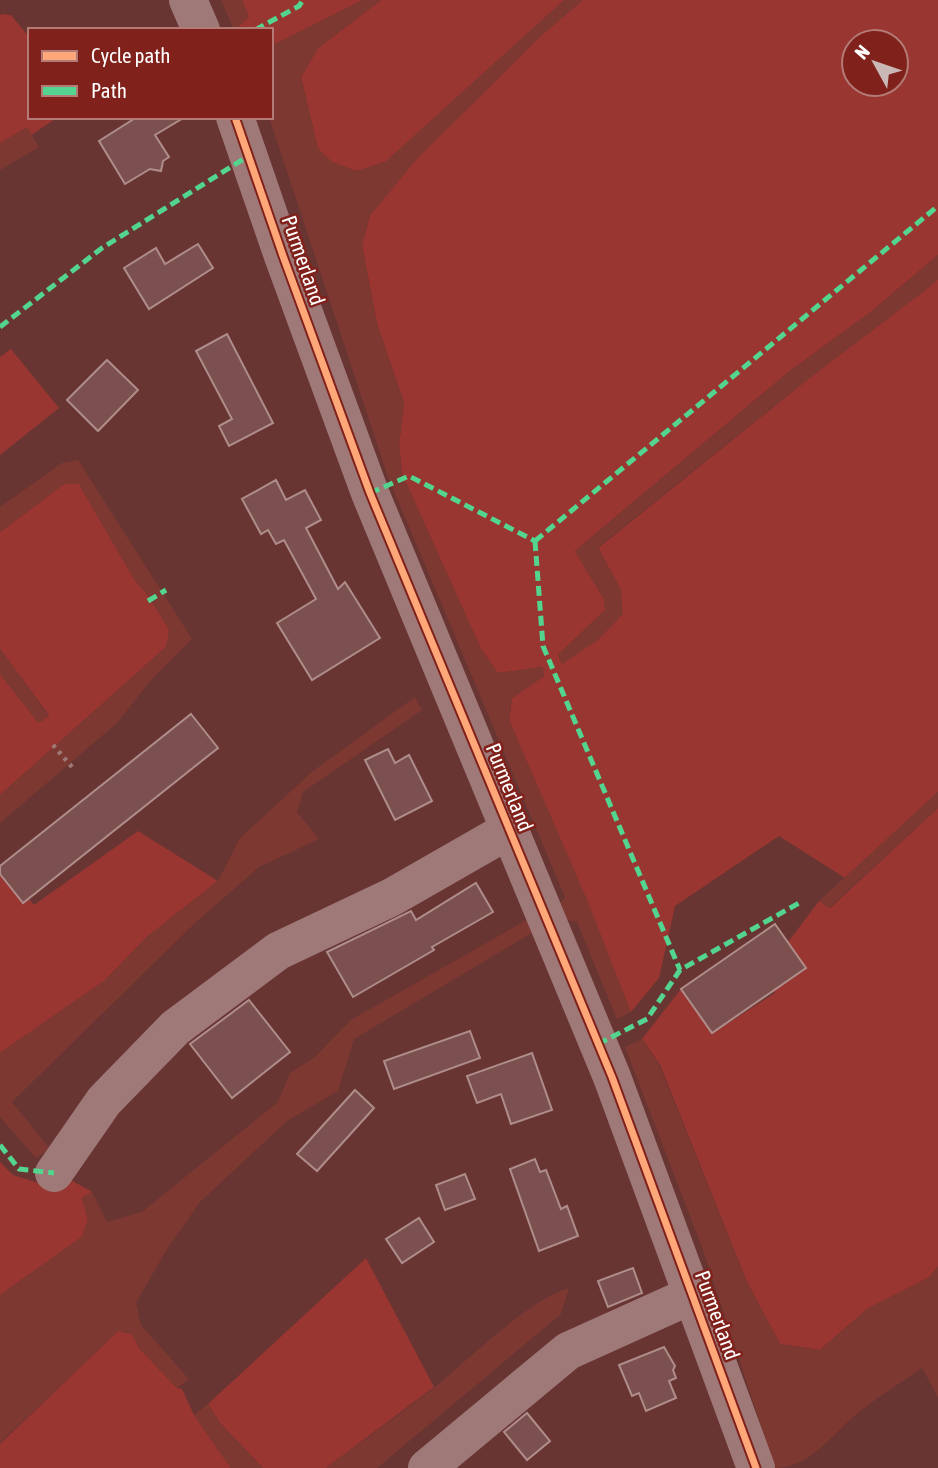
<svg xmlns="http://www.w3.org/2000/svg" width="938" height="1468" font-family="'Asap Condensed',sans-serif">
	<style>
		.green { fill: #993631; fill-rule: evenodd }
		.water { fill: #7d3832 }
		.building { fill: #7b504e; stroke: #ae8d8b; stroke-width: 2 }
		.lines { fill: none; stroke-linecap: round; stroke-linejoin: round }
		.path { stroke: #9f7978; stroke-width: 4.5; stroke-dasharray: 3.5 5; stroke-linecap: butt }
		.minor { stroke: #9f7978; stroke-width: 38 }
		.quiet { stroke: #53d58f; stroke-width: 5; stroke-dasharray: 10 5; stroke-linecap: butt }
		.cycleway-casing { stroke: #80211b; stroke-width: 11 }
		.cycleway { stroke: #fea87a; stroke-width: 7 }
		.labels { text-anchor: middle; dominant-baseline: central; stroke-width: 5; stroke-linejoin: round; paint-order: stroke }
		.street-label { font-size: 21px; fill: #fff; stroke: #80211b }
	</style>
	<rect width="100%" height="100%" fill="#693532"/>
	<g class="green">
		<path d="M242,0H363L272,46L271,30H234L249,17Z"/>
		<path d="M381,0H938V255L872,311L786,374L575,551L604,599L605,610L558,655L562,663L621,590L598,548L807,380L938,279V792L845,878L779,836L675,906L659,978L631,1012L509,720L512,698L544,676L542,667L498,673L481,649L402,474L399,445L404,403L377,324L362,245L384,162L358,171L348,169L332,162L318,149L301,77L318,48ZM854,42H896V84H854Z"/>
		<path d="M3,14L11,15L30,38V117H58L0,156V15Z"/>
		<path d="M11,349L59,408L0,455V357Z"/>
		<path d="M64,484H79L134,579L147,594L170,630L166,647L0,795V674L38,722L49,715L0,649V532Z"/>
		<path d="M938,808V1267L928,1278L867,1309L820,1350L780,1344L747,1282L660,1065L642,1039L681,989L713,1033L775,993L764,974L819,901L830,908Z"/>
		<path d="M138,831L218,881L148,936L104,981L0,1053V864L34,905Z"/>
		<path d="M0,1162L13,1175L48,1186L71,1180L92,1192L82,1198L88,1220L82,1237L0,1295Z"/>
		<path d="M366,1258L434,1387L326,1468H263L220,1423L208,1404Z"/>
		<path d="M118,1331L132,1334L139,1348L177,1388L182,1389L194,1415L231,1468H0V1444Z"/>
	</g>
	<g class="water">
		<path d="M221,0H242L249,17L234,30Z"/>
		<path d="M363,0H381L318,48L301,77L318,149L332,162L357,171L385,162L564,0H583L540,37L416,160L369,217L362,246L377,324L404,403L399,445L402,474L481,649L498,673L543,667L544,676L512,698L509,720L586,897L631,1012L617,1019L577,922L563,919L535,931L354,1039L338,1091L287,1121L200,1202L167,1249L136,1303L141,1325L189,1379L177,1388L139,1348L132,1334L118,1331L0,1443V1295L82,1237L88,1220L82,1198L92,1192L107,1222L142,1212L278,1102L290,1073L315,1057L351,1020L530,918L557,908L565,897L388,477L269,117H271V46Z"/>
		<path d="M27,127L39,147L0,170V143Z"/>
		<path d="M938,255V279L927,289L807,380L598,547L621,590L623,614L598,640L562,664L558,655L605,610L604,599L575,551L786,374L872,311Z"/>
		<path d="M78,460L192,639L150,681L118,722L0,823V795L166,647L169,630L147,594L134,579L79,484H64L0,532V507L62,463Z"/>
		<path d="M0,649L49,716L39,723L0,674Z"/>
		<path d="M415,697L422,710L303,792L297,812L319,839L259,867L195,923L12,1102L50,1149L36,1158L0,1117V1053L104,981L148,936L218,881L240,838L313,771Z"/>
		<path d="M938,792V808L829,908L819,901Z"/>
		<path d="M642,1039L659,1065L747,1282L780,1344L820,1350L867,1309L928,1278L938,1267V1397L922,1368C901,1383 879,1396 859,1412C834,1432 811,1468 775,1468L703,1250L625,1047Z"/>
		<path d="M569,1288L561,1314L377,1468H326C362,1441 399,1415 435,1387C468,1360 531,1298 569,1288Z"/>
		<path d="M208,1404L220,1423L263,1468H231L194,1415Z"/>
	</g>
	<g class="building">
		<path d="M137,117H185L155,135L169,157L163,161L161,171L150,169L125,184L99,141Z"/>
		<path d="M198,244L213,268L149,309L124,268L156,248L165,264Z"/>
		<path d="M227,334L273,423L229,446L219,426L232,419L196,351Z"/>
		<path d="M107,360L138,390L98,431L67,400Z"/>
		<path d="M276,480L286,500L305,490L321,520L306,528L338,589L345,582L380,638L312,680L277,623L316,599L284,540L276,544L268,530L261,534L242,499Z"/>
		<path d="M191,714L218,748L23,903L0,874V866Z"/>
		<path d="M388,749L395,763L409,755L432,801L395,820L365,760Z"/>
		<path d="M476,883L493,912L432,947L434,950L353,997L327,952L411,911L416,920Z"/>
		<path d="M775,924L806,968L712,1033L681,989Z"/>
		<path d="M249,1000L290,1052L232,1098L190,1044Z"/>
		<path d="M470,1031L480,1058L394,1089L384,1061Z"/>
		<path d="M532,1053L552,1110L511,1124L501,1094L477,1103L467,1076Z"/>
		<path d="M355,1090L374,1108L317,1171L297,1154Z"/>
		<path d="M535,1159L540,1172L546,1170L561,1209L567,1206L578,1236L539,1251L510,1169Z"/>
		<path d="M465,1174L475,1199L445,1210L436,1185Z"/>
		<path d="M419,1218L434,1242L402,1263L386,1239Z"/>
		<path d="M633,1268L642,1293L608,1307L598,1281Z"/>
		<path d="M664,1347L675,1366L673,1370L676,1378L669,1381L676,1398L646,1411L639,1393L632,1396L619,1365Z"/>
		<path d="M527,1413L550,1441L527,1460L504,1432Z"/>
	</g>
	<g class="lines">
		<path class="path" d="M53,745L72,767"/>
		<g class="minor">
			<path d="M188,0L201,30"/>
			<path d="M235,117L283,256L370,493L612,1077L756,1468"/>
			<path d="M54,1173L104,1101L175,1028L278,951L392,897L509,830"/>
			<path d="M427,1468L568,1351L692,1295"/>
		</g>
		<g class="quiet">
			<path d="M255,30L299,6L303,0"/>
			<path d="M0,327L102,248L250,155"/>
			<path d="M370,493L409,476L535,541"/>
			<path d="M535,541L938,206"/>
			<path d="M535,541L543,646L680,970"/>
			<path d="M148,601L166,590"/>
			<path d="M598,1044L647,1019L680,970L799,903"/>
			<path d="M0,1145L19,1169L54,1173"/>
		</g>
		<g class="cycleway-casing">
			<path id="cycleway" d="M235,117L283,256L370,493L612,1077L756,1468"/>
		</g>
		<use href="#cycleway" class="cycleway"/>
	</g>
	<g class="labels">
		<g class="street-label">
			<text transform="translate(304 260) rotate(71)">Purmerland</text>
			<text transform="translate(510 787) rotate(68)">Purmerland</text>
			<text transform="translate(718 1315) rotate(70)">Purmerland</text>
		</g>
	</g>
	<rect x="28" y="28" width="245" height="91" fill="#80211b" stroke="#b37a76" stroke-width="2"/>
	<rect x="42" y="51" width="35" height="10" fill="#fea87a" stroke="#b37a76" stroke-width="2"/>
	<text x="91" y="63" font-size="21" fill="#ffffff">Cycle path</text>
	<rect x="42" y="86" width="35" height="10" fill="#53d58f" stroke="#b37a76" stroke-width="2"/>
	<text x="91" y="98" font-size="21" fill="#ffffff">Path</text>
	<g transform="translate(875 63) rotate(310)"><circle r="33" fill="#80211b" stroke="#b37a76" stroke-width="2"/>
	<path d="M0-5L12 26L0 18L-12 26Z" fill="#cab8b7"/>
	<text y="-10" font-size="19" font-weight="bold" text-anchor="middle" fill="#ffffff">N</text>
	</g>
</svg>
